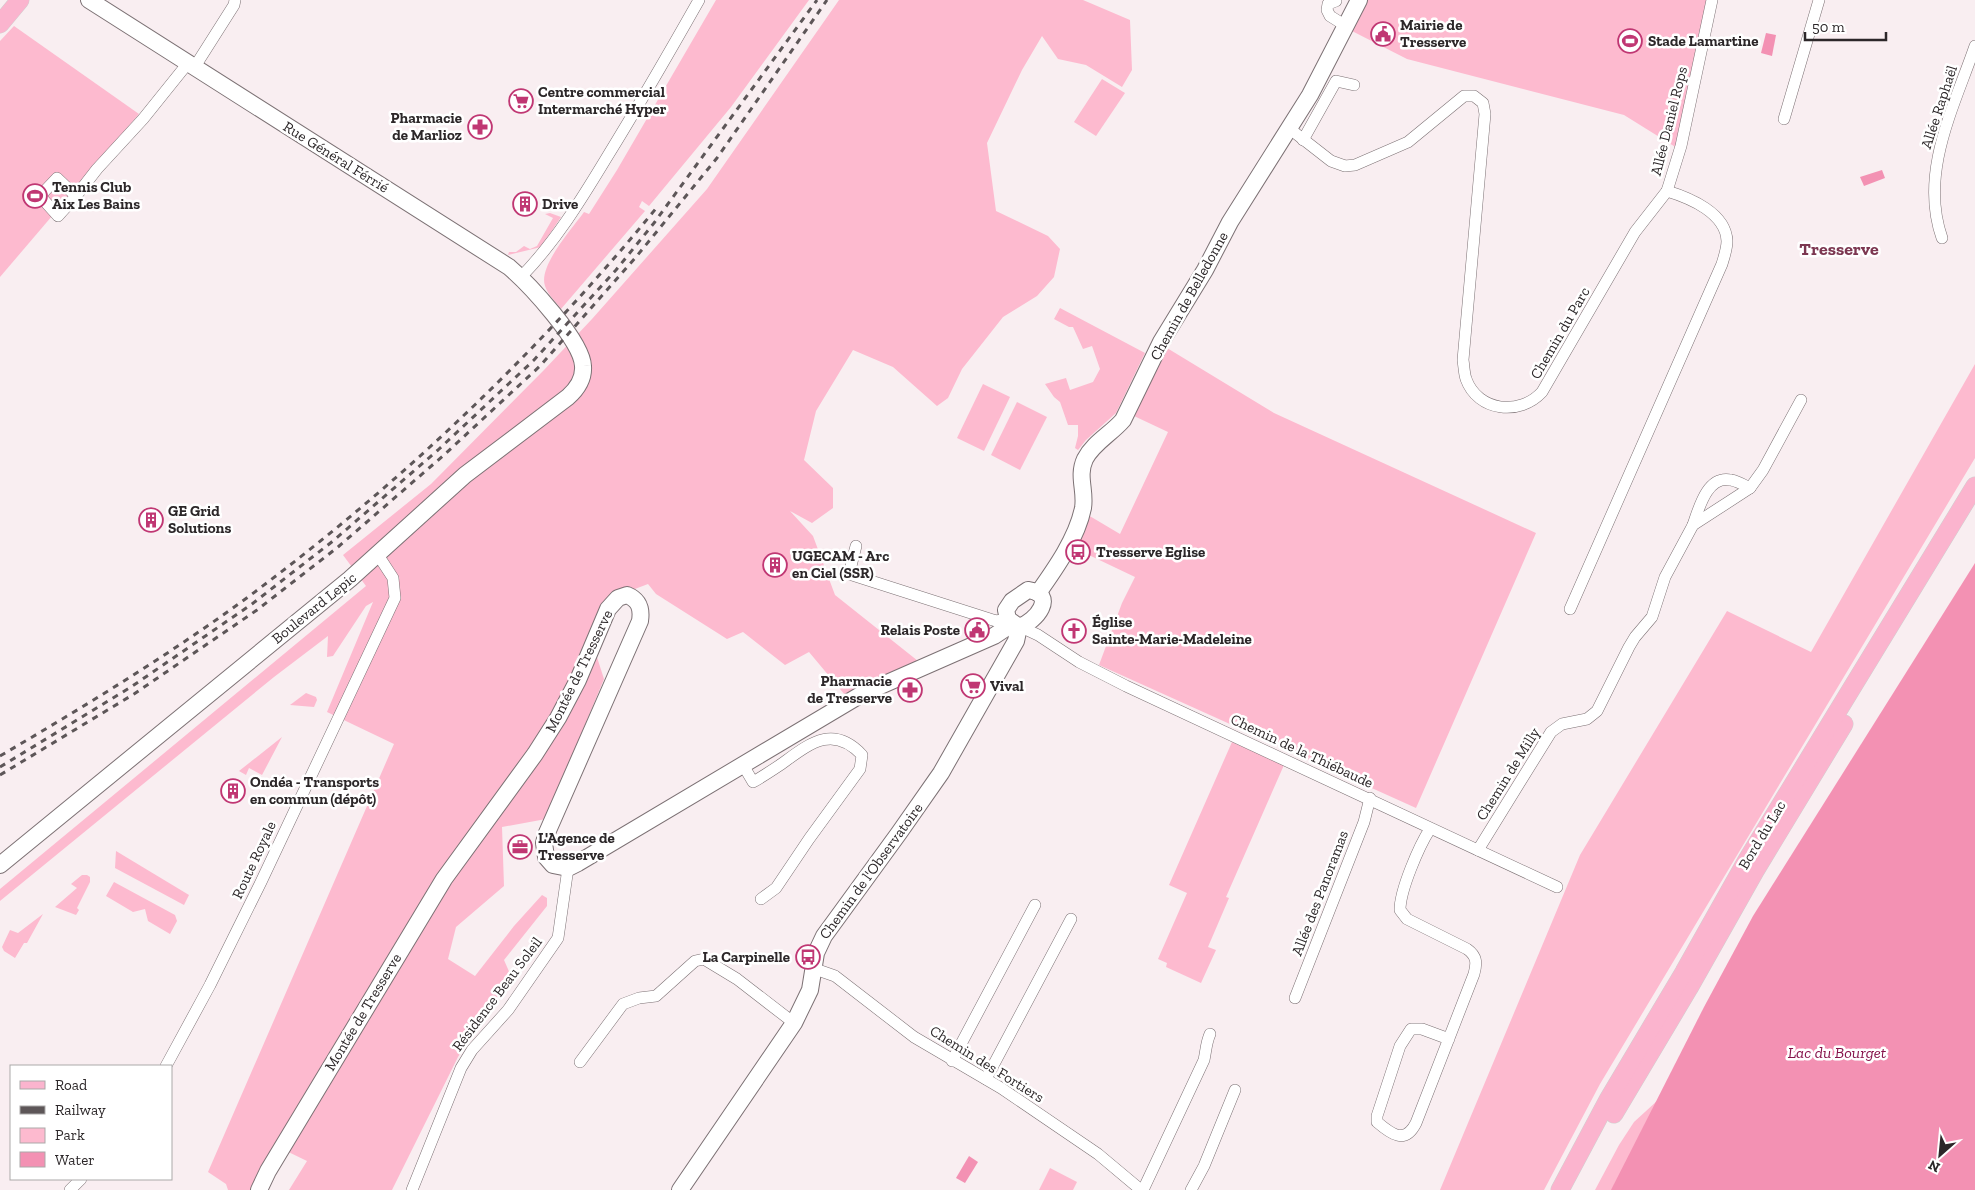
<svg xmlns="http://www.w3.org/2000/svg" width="1975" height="1190" font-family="'Zilla Slab',serif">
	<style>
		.green { fill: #fdbacf }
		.water { fill: #f391b3 }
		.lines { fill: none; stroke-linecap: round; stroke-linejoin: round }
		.street-casing { stroke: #7c7174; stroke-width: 12 }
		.secondary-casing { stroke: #7c7174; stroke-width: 18 }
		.primary-casing { stroke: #d1cfd0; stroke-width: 19 }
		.street { stroke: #fff; stroke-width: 11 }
		.secondary { stroke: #fff; stroke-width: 16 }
		.primary { stroke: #fbb4ce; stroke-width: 18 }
		.rail { stroke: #5d5658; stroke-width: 3; stroke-dasharray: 6 6; stroke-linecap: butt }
		.labels { text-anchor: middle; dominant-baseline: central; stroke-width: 5; stroke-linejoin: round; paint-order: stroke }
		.poi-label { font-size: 15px; font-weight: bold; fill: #2c2729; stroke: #fff; text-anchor: start }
		.street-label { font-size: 15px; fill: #2c2729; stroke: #fff }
		.water-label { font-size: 16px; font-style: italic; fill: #86124a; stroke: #fff }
		.quarter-label { font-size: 18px; font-weight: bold; fill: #7c3751; stroke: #fff }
	</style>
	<rect width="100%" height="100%" fill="#f9eef1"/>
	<g class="green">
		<path d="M716,0H809L731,107L649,206L642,201L639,207L645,211L561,309C556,302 548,295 545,286C538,266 572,229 584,212L589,214L617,170Z"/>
		<path d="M839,0H1083L1130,20L1132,70L1122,87L1086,65L1058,59L1042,36L1022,70L987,143L996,211L1048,236L1060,249L1054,277L1037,296L1003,317L962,369L948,398L937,406L893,367L853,350L816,411L804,460L833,488V508L812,523L790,511L813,536L835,595L918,661L845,695L809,652L785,665L743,632L727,639L656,594L648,584L627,592L612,593L595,651L604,679L546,819L502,827L504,886L456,927L448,959L475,976L514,926L542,895L547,898V906L504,960L511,976L458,1057L392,1190H289L307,1161L276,1146L250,1190H228L226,1184L208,1172L394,744L327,712L373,602L366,606L333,656L327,657L328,636L274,677L0,901V889L366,586L343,555L431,484L544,370L592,319L707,189Z"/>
		<path d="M1367,0H1709L1677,148L1624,115L1407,59L1348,29Z"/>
		<path d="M14,26L139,114L0,277V41Z"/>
		<path d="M1102,79L1125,93L1096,136L1074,122Z"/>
		<path d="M550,213L561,217L541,247L508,255L509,252H516L524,246L530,249L537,246L553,218L545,214Z"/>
		<path d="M1060,308L1145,353L1116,413L1086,440L1078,450L1075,448L1078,436V425H1068L1060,402L1054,397L1045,384L1066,378L1070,390L1093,382L1100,369L1092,346L1083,349L1073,327H1069L1054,319Z"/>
		<path d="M1167,348L1274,413L1536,533L1416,808L1099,665L1122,603L1135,577L1072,547L1088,515L1120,534L1168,432L1134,416Z"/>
		<path d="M1975,364V458L1600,1084L1544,1190H1440L1580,855L1727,611L1811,652Z"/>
		<path d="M983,384L1010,397L984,451L957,438Z"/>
		<path d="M1017,402L1047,417L1020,470L991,455Z"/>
		<path d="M306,693L316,697L317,700L314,707L290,705Z"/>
		<path d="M282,737L262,775L249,768L246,775L239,771Z"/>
		<path d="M1232,742L1284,765L1226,897L1229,898L1208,947L1216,950L1201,983L1166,967L1167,963L1158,959L1187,893L1169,885Z"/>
		<path d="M116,851L189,895L184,905L115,868Z"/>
		<path d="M82,875H87L90,877V882L77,908L79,910L76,915L55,907L77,888L71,884Z"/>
		<path d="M114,882L175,915L177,921L170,934L148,921L145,909L133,912L106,896Z"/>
		<path d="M43,914L27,943H24L15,958L4,951L2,947L10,930L18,933Z"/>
		<path d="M1669,1090L1641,1190H1595L1619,1145L1634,1122Z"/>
		<path d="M1050,1168L1077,1182L1073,1190H1039Z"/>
	</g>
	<g class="water">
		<path d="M1766,33L1776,35L1772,56L1761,53Z"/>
		<path d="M1882,170L1885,178L1864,186L1860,177Z"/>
		<path d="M1975,563V1190H1611L1704,1007L1753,916Z"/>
		<path d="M969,1156L978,1162L965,1183L956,1178Z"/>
	</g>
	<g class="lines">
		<g class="street-casing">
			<g id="street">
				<path d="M1336,1L1328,4L1327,10L1330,16L1346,26"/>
				<path d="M194,68L234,5L235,0"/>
				<path d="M1784,119L1819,0"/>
				<path d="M1290,129L1331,161L1345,166L1355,165L1408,142L1464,96H1474L1483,103L1485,114L1463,360C1464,366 1464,373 1466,379C1478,412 1520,416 1542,392L1635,232L1667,191C1690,198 1726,213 1727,241C1727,249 1724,257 1722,264L1570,609"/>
				<path d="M1303,140L1336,81L1354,85"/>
				<path d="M1667,191L1681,146L1712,0"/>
				<path d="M76,196L58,216L40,196L57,178L76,196L97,169L143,119L188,63"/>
				<path d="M1942,238C1919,173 1954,107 1975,46"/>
				<path d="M521,277C556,241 581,200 607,157C639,105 669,53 699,0"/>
				<path d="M1693,525C1699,508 1707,475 1731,480C1737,481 1744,485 1750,488"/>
				<path d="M856,546L849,574L996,621L1008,619"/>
				<path d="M1021,627L1038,635L1079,662L1126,686L1557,887"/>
				<path d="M743,765L753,782C762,777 771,771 780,765C808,745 832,723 862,755L860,769L809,839L776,888L761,899"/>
				<path d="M1430,829C1419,846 1400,890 1400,910L1407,919L1467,949C1477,956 1477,963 1474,974L1416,1123C1405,1145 1391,1134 1377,1122V1116L1400,1046L1411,1029H1422L1449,1039"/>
				<path d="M1478,850L1551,732L1562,724L1587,719L1597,711L1629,647L1635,637L1652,617L1665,577L1693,525L1750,488L1763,470L1801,400"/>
				<path d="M815,969L835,976L914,1037L1001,1088L1098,1154L1141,1190"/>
				<path d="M1295,998L1364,822L1370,798"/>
				<path d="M952,1061L1035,905"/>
				<path d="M580,1062L623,1004L639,998L656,996L695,961L704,959L737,979L794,1023"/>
				<path d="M166,1066L210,985L261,882L395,598L393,578L378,555"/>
				<path d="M986,1079L1071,919"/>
				<path d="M70,1190L81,1179"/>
				<path d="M412,1190L461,1068L472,1050L508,1010L558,938L568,868"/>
				<path d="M1143,1190L1204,1060C1206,1051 1206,1043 1210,1034"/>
				<path d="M1191,1190L1204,1166L1235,1090"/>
			</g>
		</g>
		<g class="secondary-casing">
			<g id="secondary">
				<path d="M1028,590C1058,594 1036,622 1019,627L1008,619L1006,610L1012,601Z"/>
				<path d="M1038,593C1055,569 1077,538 1083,508C1086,491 1077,476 1085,459C1093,443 1111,434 1123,420L1161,342L1205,270L1230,222L1310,95L1359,0"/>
				<path d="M0,865L350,579L465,475L568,397C577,389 584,379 583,366C582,341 529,284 509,267L89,0"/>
				<path d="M259,1190L268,1171L444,879L535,754L558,718L578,680L608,609L618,598L627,595C639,600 642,608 640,621L546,835L544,843L546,857L553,865L568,868L578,863L862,694L994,636L1012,624"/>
				<path d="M680,1190L794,1023L810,990L816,953L824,936L899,833L941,773L1016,641L1019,627"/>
			</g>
		</g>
		<g class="primary-casing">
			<g id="primary">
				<path d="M0,24L20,0"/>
				<path d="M1614,1114L1689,988L1755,871L1844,724"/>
				<path d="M1560,1190L1609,1098L1684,972L1747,860L1975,486"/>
			</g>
		</g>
		<use href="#street" class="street"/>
		<use href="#secondary" class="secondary"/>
		<use href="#primary" class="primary"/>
		<g class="rail">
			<path d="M0,756C85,706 169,655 248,597C399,485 539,352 658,206"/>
			<path d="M0,767L131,687L252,604L333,541L438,450L534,360L616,270L654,223L817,0"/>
			<path d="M0,775L134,694L257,610L338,547L444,455L540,366L636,257L717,158L827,0"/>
		</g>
	</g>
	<defs>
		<g id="civic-ring" transform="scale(1.25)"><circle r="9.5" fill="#fff" stroke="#c03773" stroke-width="1.5"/><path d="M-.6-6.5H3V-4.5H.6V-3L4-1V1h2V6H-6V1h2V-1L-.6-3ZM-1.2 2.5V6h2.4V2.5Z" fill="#c03773"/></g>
		<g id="stadium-ring" transform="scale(1.25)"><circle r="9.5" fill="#fff" stroke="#c03773" stroke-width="1.5"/><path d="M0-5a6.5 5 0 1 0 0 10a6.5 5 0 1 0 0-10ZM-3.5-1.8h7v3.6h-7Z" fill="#c03773"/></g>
		<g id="supermarket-ring" transform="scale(1.25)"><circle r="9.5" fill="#fff" stroke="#c03773" stroke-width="1.5"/><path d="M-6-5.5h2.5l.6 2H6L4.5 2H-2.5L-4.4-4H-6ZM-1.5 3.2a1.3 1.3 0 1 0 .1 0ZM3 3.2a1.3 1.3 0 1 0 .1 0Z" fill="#c03773"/></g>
		<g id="pharmacy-ring" transform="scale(1.25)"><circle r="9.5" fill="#fff" stroke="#c03773" stroke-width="1.5"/><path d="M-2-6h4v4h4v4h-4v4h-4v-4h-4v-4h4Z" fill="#c03773"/></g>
		<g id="building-ring" transform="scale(1.25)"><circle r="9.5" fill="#fff" stroke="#c03773" stroke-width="1.5"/><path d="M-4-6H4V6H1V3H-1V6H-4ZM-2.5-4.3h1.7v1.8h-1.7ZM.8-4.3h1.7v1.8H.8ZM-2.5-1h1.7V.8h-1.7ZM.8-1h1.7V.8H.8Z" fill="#c03773"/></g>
		<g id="bus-ring" transform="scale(1.25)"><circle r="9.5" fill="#fff" stroke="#c03773" stroke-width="1.5"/><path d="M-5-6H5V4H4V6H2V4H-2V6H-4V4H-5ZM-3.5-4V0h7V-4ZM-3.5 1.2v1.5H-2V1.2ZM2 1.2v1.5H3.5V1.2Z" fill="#c03773"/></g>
		<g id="church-ring" transform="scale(1.25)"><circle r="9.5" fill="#fff" stroke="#c03773" stroke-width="1.5"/><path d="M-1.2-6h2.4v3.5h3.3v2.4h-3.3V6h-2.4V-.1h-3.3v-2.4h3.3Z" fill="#c03773"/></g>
		<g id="office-ring" transform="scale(1.25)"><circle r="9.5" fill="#fff" stroke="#c03773" stroke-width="1.5"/><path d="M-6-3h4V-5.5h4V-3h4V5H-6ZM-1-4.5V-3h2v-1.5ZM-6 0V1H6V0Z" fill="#c03773"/></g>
	</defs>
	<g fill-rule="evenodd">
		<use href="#civic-ring" x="1383" y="34"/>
		<use href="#stadium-ring" x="1630" y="41"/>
		<use href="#supermarket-ring" x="521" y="101"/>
		<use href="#pharmacy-ring" x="480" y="127"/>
		<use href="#stadium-ring" x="35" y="196"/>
		<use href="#building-ring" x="525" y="204"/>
		<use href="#building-ring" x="151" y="520"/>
		<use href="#bus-ring" x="1078" y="552"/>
		<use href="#building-ring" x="775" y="565"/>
		<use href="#civic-ring" x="977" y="630"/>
		<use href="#church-ring" x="1074" y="631"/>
		<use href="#supermarket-ring" x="973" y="686"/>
		<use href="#pharmacy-ring" x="910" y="690"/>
		<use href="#building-ring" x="233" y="791"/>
		<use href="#office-ring" x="520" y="847"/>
		<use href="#bus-ring" x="808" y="957"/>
	</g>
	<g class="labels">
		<g class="poi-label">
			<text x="1400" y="25">Mairie de<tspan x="1400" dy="17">Tresserve</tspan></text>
			<text x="1648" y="41">Stade Lamartine</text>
			<text x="538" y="92">Centre commercial<tspan x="538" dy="17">Intermarché Hyper</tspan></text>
			<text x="462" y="118" text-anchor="end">Pharmacie<tspan x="462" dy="17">de Marlioz</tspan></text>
			<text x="52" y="187">Tennis Club<tspan x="52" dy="17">Aix Les Bains</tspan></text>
			<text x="542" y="204">Drive</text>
			<text x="168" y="511">GE Grid<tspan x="168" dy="17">Solutions</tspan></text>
			<text x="1096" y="552">Tresserve Eglise</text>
			<text x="792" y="556">UGECAM - Arc<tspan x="792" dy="17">en Ciel (SSR)</tspan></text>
			<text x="1092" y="622">Église<tspan x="1092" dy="17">Sainte-Marie-Madeleine</tspan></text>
			<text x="960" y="630" text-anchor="end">Relais Poste</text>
			<text x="892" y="681" text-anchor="end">Pharmacie<tspan x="892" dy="17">de Tresserve</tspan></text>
			<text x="990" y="686">Vival</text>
			<text x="250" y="782">Ondéa - Transports<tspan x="250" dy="17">en commun (dépôt)</tspan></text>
			<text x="538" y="838">L'Agence de<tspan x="538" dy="17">Tresserve</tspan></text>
			<text x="790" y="957" text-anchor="end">La Carpinelle</text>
		</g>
		<g class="street-label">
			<text transform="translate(1939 107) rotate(-72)">Allée Raphaël</text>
			<text transform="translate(1669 121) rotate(-76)">Allée Daniel Rops</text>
			<text transform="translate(336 157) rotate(32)">Rue Général Férrié</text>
			<text transform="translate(1189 296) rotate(-61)">Chemin de Belledonne</text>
			<text transform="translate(1560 333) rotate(-60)">Chemin du Parc</text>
			<text transform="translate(314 608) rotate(-39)">Boulevard Lepic</text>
			<text transform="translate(579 671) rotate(-64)">Montée de Tresserve</text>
			<text transform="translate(1302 751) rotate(25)">Chemin de la Thiébaude</text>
			<text transform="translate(1508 774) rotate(-58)">Chemin de Milly</text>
			<text transform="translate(1762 835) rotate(-59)">Bord du Lac</text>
			<text transform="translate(254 860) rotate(-65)">Route Royale</text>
			<text transform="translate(871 871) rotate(-54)">Chemin de l'Observatoire</text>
			<text transform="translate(1320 893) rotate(-69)">Allée des Panoramas</text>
			<text transform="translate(497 994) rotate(-53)">Résidence Beau Soleil</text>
			<text transform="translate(363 1012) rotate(-59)">Montée de Tresserve</text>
			<text transform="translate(987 1064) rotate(32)">Chemin des Fortiers</text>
		</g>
		<g class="water-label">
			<text x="1837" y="1052">Lac du Bourget</text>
		</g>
		<g class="quarter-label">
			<text x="1839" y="249">Tresserve</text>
		</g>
	</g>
	<rect x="10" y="1065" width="162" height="115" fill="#ffffff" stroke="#aba9a9"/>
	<rect x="20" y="1081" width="25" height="8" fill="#fbb4ce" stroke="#aba9a9"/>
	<text x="55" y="1090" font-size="15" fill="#2c2729">Road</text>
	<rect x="20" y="1106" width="25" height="8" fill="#5d5658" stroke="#aba9a9"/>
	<text x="55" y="1115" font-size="15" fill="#2c2729">Railway</text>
	<rect x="20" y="1128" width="25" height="15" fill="#fdbacf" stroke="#aba9a9"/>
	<text x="55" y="1140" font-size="15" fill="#2c2729">Park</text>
	<rect x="20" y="1152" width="25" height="15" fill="#f391b3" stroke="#aba9a9"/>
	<text x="55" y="1165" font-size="15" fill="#2c2729">Water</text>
	<g transform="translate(1940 1155) rotate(207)" stroke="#ffffff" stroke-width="4" paint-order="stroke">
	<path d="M0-4L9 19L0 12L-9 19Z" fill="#2c2729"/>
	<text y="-8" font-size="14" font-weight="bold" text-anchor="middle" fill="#2c2729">N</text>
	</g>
	<path d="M1805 32v8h81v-8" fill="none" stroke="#2c2729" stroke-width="2.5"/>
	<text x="1812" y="32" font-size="15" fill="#2c2729" stroke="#ffffff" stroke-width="4" paint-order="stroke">50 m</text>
</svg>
